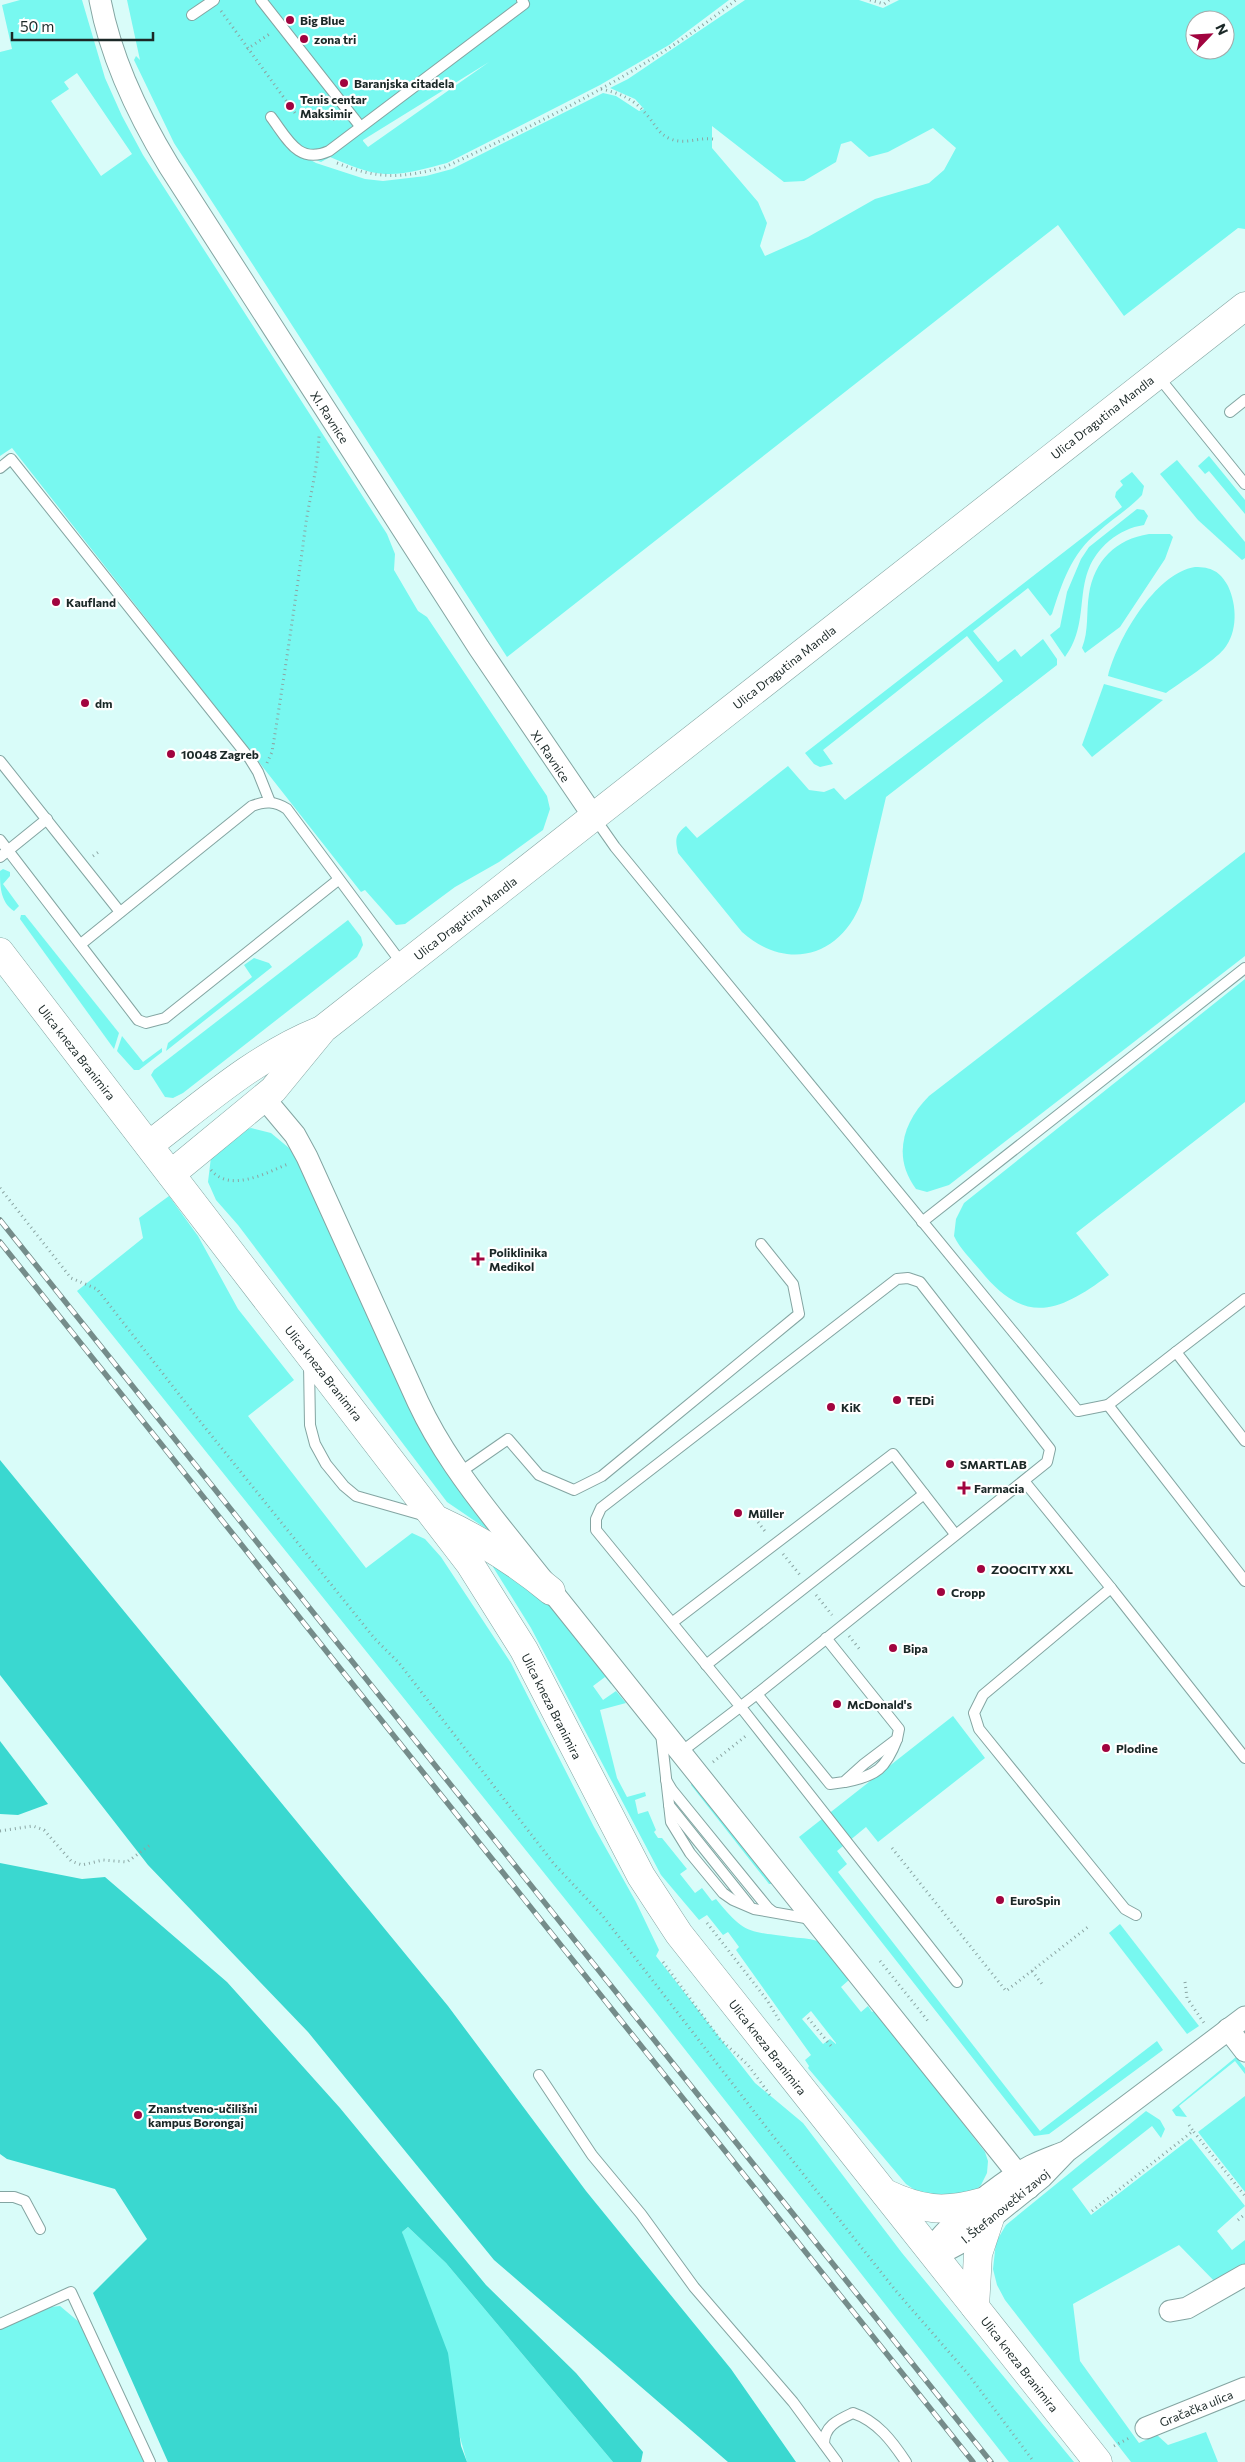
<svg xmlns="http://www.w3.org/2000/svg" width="1245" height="2462" font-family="Commissioner,sans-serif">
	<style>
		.green { fill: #78f8f0; fill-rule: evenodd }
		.forest { fill: #3ad8d0 }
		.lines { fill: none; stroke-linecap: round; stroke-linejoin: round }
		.service-casing { stroke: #84a5a2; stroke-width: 12 }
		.minor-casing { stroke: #84a5a2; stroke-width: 23 }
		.secondary-casing { stroke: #84a5a2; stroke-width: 29 }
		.path { stroke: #8ba5a3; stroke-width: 3; stroke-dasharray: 1 4; stroke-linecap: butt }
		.service { stroke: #fff; stroke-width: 10 }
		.minor { stroke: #fff; stroke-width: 21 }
		.secondary { stroke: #fff; stroke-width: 28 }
		.rail-casing { stroke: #758c8a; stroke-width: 5.5 }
		.rail { stroke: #fff; stroke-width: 4; stroke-dasharray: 11; stroke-linecap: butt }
		.poi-dot { fill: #a1043f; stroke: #fff; stroke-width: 2 }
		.labels { text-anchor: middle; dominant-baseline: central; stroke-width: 4.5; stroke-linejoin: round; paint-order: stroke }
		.poi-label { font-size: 12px; font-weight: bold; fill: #1b2827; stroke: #fff; text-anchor: start }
		.street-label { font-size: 12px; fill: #1b2827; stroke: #fff }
	</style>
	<rect width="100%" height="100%" fill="#d9fcf9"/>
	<g class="green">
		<path d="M20,0H82L105,78L122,116L143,155L387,534L395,554L394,570L418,611L427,617L547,796L550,809L543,830L499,862L455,887L405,924L396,925L365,890L361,892L12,448L0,456V52L12,49L2,5ZM77,73L132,154L101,176L51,101L69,89L64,82Z"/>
		<path d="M127,0H729L669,45L600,85L447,163C427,168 406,175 385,174C366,173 347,164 330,157L321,162L296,152L316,163L365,179L383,181L426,176L452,169L603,93L616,96L639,111L644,109L635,99L610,88L628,79L745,0H859L883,8L899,0H1245V229L1238,228L1124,316L1058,225L507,657L174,143L134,60L136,56L140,60ZM1195,20H1225V50H1195ZM489,62L368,147L363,141V140ZM712,126L784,182L804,181L836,162L841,144L851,141L869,157L888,152L933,128L956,148L944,170L929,183L875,199L808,237L765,256L760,246L767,223L758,202L712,148Z"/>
		<path d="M1209,456L1245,500V514L1209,471L1205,474L1198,466Z"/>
		<path d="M1177,460L1245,542V558L1242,560L1198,520L1160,474Z"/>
		<path d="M1132,472L1144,486L1142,495C1129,509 1112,519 1098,532C1071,554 1062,583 1052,614L1050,616L1028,588L973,631L998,662L1015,649L1021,657L1043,639L1057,659V665L886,797L862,900C842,957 787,972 742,932L678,853C675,839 675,835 686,826L697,838L788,766L809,790L824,792L834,788L845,800L984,696L1003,681L967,636L823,750L833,764L820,767L814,764L805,753L1122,507L1115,497L1116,492L1123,485L1120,481Z"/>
		<path d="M1137,509L1144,510L1148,516L1144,525C1131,527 1120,532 1109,541C1068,576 1094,618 1065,657L1050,635L1060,627L1067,592L1081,559L1089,547Z"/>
		<path d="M1149,534H1170L1173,537L1165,559L1120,627L1085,653L1082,648C1089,630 1086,613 1089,594C1094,561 1116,539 1149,534Z"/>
		<path d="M1195,567C1211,567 1220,571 1228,586C1237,605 1238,632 1224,649C1214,661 1181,682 1166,693L1108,676C1117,640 1155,573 1195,567Z"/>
		<path d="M1104,684L1163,700L1092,757L1082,745Z"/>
		<path d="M1245,852V956L949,1185L927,1192L916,1189C892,1157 903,1122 929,1096Z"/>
		<path d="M3,869L10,872V876L3,884L19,906L14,911C0,902 0,885 0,871Z"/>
		<path d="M21,915H25L119,1033L114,1049L20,919Z"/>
		<path d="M348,920L361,937L363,945L357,957L183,1093L173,1098L165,1097L151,1075L154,1070Z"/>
		<path d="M254,958L269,963L272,967L166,1051L168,1043L252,977L244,965Z"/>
		<path d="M1245,979V1102L1076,1233L1109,1275C1058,1313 1025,1326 980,1270C971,1259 960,1249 954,1236L956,1219L964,1203Z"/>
		<path d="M122,1036L143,1062L162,1048V1052L139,1070H134L117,1051Z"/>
		<path d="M251,1128L271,1133L295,1153L491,1532L447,1502L238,1225L216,1200L208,1182L211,1157L231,1134Z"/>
		<path d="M169,1196L198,1236L238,1309L294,1380L248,1416L366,1568L412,1533L425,1539L441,1557L511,1663L594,1827L636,1902L659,1950L656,1956L755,2083L803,2123L902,2253L1074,2462H1009L650,2005L77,1291L143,1238L139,1218Z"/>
		<path d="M493,1563L547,1601L613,1682L611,1684L605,1677L593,1686L603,1700L616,1691L626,1703L600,1710L617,1778L627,1797L645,1792L646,1796L635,1800L638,1814L648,1811L656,1830L654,1832L658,1838H662L687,1869L680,1874L695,1893L702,1888L712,1901L716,1899C745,1934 746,1931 790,1937C799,1938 809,1938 817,1941C830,1948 841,1967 850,1979L841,1987L861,2012L868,2006L872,2012L875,2010L985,2152L988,2161L987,2173L981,2185L972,2194L959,2198L922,2195L906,2184L808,2068L809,2066L805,2060L811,2055L736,1950L739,1947L728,1932L723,1935L707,1915L699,1920L661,1875L531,1628L493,1567ZM811,2011L836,2043V2044L830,2039L823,2044L802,2019Z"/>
		<path d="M953,1716L985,1758L878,1842L866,1827L837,1851L847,1864L838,1872L1040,2131L1157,2041L1163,2050L1049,2134L1034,2136L799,1837Z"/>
		<path d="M692,1783L772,1884H769L691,1785Z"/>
		<path d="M1120,1924L1199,2026L1187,2034L1109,1933Z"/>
		<path d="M1236,2057L1245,2068V2074L1235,2061L1179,2106L1187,2117L1176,2116L1172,2110Z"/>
		<path d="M1245,2096V2192L1198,2132Z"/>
		<path d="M1146,2111L1160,2120L1165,2129L1161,2138L1152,2126L1072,2189L1091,2215L1191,2138L1245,2206L1217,2231L1232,2250L1245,2240V2270L1219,2286L1179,2245L1073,2304L1080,2361L1139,2443L1157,2435L1168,2445L1206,2432L1218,2462H1131L1005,2300L997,2285L993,2269L996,2242L1006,2225Z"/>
		<path d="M408,2227L446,2263L613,2462H467L402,2232Z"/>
		<path d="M60,2306L79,2322L144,2462H0V2329L50,2307Z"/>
	</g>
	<g class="forest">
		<path d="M0,1460L448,2006L586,2191L731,2369L796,2462H728L494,2260L308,2032L148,1865L0,1675Z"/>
		<path d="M0,1741L48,1804L18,1815L0,1814Z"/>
		<path d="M0,1863L82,1879L105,1877L227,1982L340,2108L486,2285L576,2373L643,2452L641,2462H613L446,2263L408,2227L402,2232L448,2353L461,2446L467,2462H168L93,2293L147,2239L115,2189L7,2159L0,2154Z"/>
	</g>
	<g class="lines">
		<g class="service-casing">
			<g id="service">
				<path d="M261,0L360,126"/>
				<path d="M192,15L214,0"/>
				<path d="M271,117C287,138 298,165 329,151L524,4L522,0"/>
				<path d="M1157,375L1245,484"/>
				<path d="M1230,412L1245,400"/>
				<path d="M0,468L11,459L250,759L258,772L270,802"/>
				<path d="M0,761L120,912"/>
				<path d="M594,817L615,847L1078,1411L1108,1405"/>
				<path d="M0,840L138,1020L146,1023L165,1018L338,880"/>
				<path d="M0,857L47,819"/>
				<path d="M81,944L252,806C265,801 275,801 287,809L403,965"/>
				<path d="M922,1222L1245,968"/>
				<path d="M1245,1299L1176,1352L1245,1441"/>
				<path d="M1176,1352L1108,1405L1245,1581"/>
				<path d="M309,1364L310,1425L315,1444L326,1464L344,1486L356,1496L426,1516"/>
				<path d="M459,1473L508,1439L539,1475L574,1490L602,1476L799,1314L793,1284L761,1244"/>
				<path d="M1024,1481L1111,1588"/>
				<path d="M673,1622L893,1454L955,1534"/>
				<path d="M706,1665L924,1494"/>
				<path d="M757,1694L830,1784L844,1782L864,1764L897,1739L899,1729L826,1638"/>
				<path d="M661,1733L671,1822L690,1853L723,1893L733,1900L754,1909L811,1919"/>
				<path d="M681,1752L757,1694L1047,1462L1050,1449L920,1282L908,1278L897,1279L601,1508L596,1519V1530L740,1706L957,1982"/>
				<path d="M666,1780L672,1790L768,1908L773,1912"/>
				<path d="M845,1782C877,1776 886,1768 897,1739"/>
				<path d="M669,1805L749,1905"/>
				<path d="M1136,1915L1125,1909L979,1729L974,1713L983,1695L1111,1588L1245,1758"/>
				<path d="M539,2075L592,2155L641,2214L694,2287L793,2402L837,2462"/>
				<path d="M0,2197H14L25,2201L40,2229"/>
				<path d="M0,2324L71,2292L150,2462"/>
				<path d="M824,2444C824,2426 838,2420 853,2413C877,2421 892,2441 906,2462"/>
			</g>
		</g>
		<g class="minor-casing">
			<g id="minor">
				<path d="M100,0C111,59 138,115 169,166L479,648L594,817"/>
				<path d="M264,1098L295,1135L307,1157L418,1402C439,1447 468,1486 498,1524L1029,2188"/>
				<path d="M1228,2029L1245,2051"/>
				<path d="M1067,2151C1055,2156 1043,2160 1031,2166C1008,2178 939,2229 931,2252L945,2251L960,2243L1042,2177L1067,2151L1245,2017"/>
				<path d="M1170,2311L1187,2308L1245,2275"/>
				<path d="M1146,2428L1245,2388"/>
			</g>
		</g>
		<g class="secondary-casing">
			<g id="secondary">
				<path d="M0,952L470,1564L524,1650L641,1876L679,1934L1098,2462"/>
				<path d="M149,1145C203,1104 255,1057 319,1031"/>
				<path d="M171,1174L273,1090L323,1029L1245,306"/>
				<path d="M440,1521C481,1540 516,1562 551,1591"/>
				<path d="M885,2193C921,2210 943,2213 982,2202"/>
				<path d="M975,2307L978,2254L990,2218"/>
			</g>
		</g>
		<g class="path">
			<path d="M870,0L884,4L889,0"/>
			<path d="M221,11L295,113L337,120"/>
			<path d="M247,49L271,33"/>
			<path d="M601,89C620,93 634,99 647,115C655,124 659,135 671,139C685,145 698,137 713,139"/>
			<path d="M337,163C380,180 401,178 445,167C546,120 649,69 736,0"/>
			<path d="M267,763L272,752C284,678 295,604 305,530C309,499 318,468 319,436"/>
			<path d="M93,856L100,851"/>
			<path d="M211,1170C230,1193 266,1173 288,1164"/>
			<path d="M0,1188L71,1278L97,1289L199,1420L375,1639L399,1663L554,1864L602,1915L773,2136L896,2291L968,2374L1034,2462"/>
			<path d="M758,1522L767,1534"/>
			<path d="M783,1554L800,1575"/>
			<path d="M816,1595L832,1615"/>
			<path d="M849,1636L861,1651"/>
			<path d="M713,1762L747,1735"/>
			<path d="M0,1831L33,1826L44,1830L71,1861L82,1865L103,1860L127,1862L150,1845"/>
			<path d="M892,1848L1006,1991L1088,1927"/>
			<path d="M707,1923L767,2000L779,2020"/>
			<path d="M880,1961L928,2021"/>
			<path d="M663,1962L720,2039L748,2065L770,2095"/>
			<path d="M1032,1971L1042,1984"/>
			<path d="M1185,1982L1187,1998L1204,2023"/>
			<path d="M808,2018L831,2046"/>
			<path d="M1189,2125L1193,2131"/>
			<path d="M1092,2211L1193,2131L1245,2196"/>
			<path d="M1238,2220L1245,2214"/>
			<path d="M1114,2446L1131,2437"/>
		</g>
		<use href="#service" class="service"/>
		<use href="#minor" class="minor"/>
		<use href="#secondary" class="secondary"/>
		<g class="rail-casing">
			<g id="rail">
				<path d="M0,1220L991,2462"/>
				<path d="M0,1242L973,2462"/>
			</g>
		</g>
		<use href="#rail" class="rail"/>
	</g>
	<g class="poi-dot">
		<circle cx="290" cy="20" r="5"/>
		<circle cx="304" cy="39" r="5"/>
		<circle cx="344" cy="83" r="5"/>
		<circle cx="290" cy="106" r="5"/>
		<circle cx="56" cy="602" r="5"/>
		<circle cx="85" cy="703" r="5"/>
		<circle cx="171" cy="754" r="5"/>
		<path d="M475.5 1251.5h5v5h5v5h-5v5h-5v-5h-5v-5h5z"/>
		<circle cx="897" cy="1400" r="5"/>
		<circle cx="831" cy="1407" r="5"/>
		<circle cx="950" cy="1464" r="5"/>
		<path d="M961.5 1480.5h5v5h5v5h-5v5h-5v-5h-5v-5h5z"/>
		<circle cx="738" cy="1513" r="5"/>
		<circle cx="981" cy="1569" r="5"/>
		<circle cx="941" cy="1592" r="5"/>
		<circle cx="893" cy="1648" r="5"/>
		<circle cx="837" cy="1704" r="5"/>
		<circle cx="1106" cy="1748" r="5"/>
		<circle cx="1000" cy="1900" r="5"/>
		<circle cx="138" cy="2115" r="5"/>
	</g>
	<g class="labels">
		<g class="poi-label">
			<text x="300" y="20">Big Blue</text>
			<text x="314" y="39">zona tri</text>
			<text x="354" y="83">Baranjska citadela</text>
			<text x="300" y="99">Tenis centar<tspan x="300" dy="14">Maksimir</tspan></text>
			<text x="66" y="602">Kaufland</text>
			<text x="95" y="703">dm</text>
			<text x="181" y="754">10048 Zagreb</text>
			<text x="489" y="1252">Poliklinika<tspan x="489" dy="14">Medikol</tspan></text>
			<text x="907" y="1400">TEDi</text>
			<text x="841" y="1407">KiK</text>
			<text x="960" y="1464">SMARTLAB</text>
			<text x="974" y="1488">Farmacia</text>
			<text x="748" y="1513">Müller</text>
			<text x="991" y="1569">ZOOCITY XXL</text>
			<text x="951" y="1592">Cropp</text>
			<text x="903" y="1648">Bipa</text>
			<text x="847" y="1704">McDonald's</text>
			<text x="1116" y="1748">Plodine</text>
			<text x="1010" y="1900">EuroSpin</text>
			<text x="148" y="2108">Znanstveno-učilišni<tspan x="148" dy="14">kampus Borongaj</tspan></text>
		</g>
		<g class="street-label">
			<text transform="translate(330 417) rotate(57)">XI. Ravnice</text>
			<text transform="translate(1102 417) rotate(-38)">Ulica Dragutina Mandla</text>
			<text transform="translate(784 667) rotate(-38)">Ulica Dragutina Mandla</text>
			<text transform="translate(551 756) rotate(56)">XI. Ravnice</text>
			<text transform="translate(465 918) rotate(-38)">Ulica Dragutina Mandla</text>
			<text transform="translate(77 1052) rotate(52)">Ulica kneza Branimira</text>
			<text transform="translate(324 1373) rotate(52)">Ulica kneza Branimira</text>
			<text transform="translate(552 1706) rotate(63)">Ulica kneza Branimira</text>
			<text transform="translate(768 2047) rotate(52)">Ulica kneza Branimira</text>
			<text transform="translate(1005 2206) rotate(-39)">I. Štefanovečki zavoj</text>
			<text transform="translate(1020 2364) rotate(52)">Ulica kneza Branimira</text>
			<text transform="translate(1196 2408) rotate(-22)">Gračačka ulica</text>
		</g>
	</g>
	<g transform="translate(1210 35) rotate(65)"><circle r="24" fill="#ffffff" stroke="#a4a9a9"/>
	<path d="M0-4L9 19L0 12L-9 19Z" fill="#a1043f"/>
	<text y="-8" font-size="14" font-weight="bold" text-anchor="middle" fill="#1b2827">N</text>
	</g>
	<path d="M12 32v8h141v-8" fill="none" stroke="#1b2827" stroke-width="2.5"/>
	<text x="20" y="32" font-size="15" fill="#1b2827" stroke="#ffffff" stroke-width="4" paint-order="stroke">50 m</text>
</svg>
